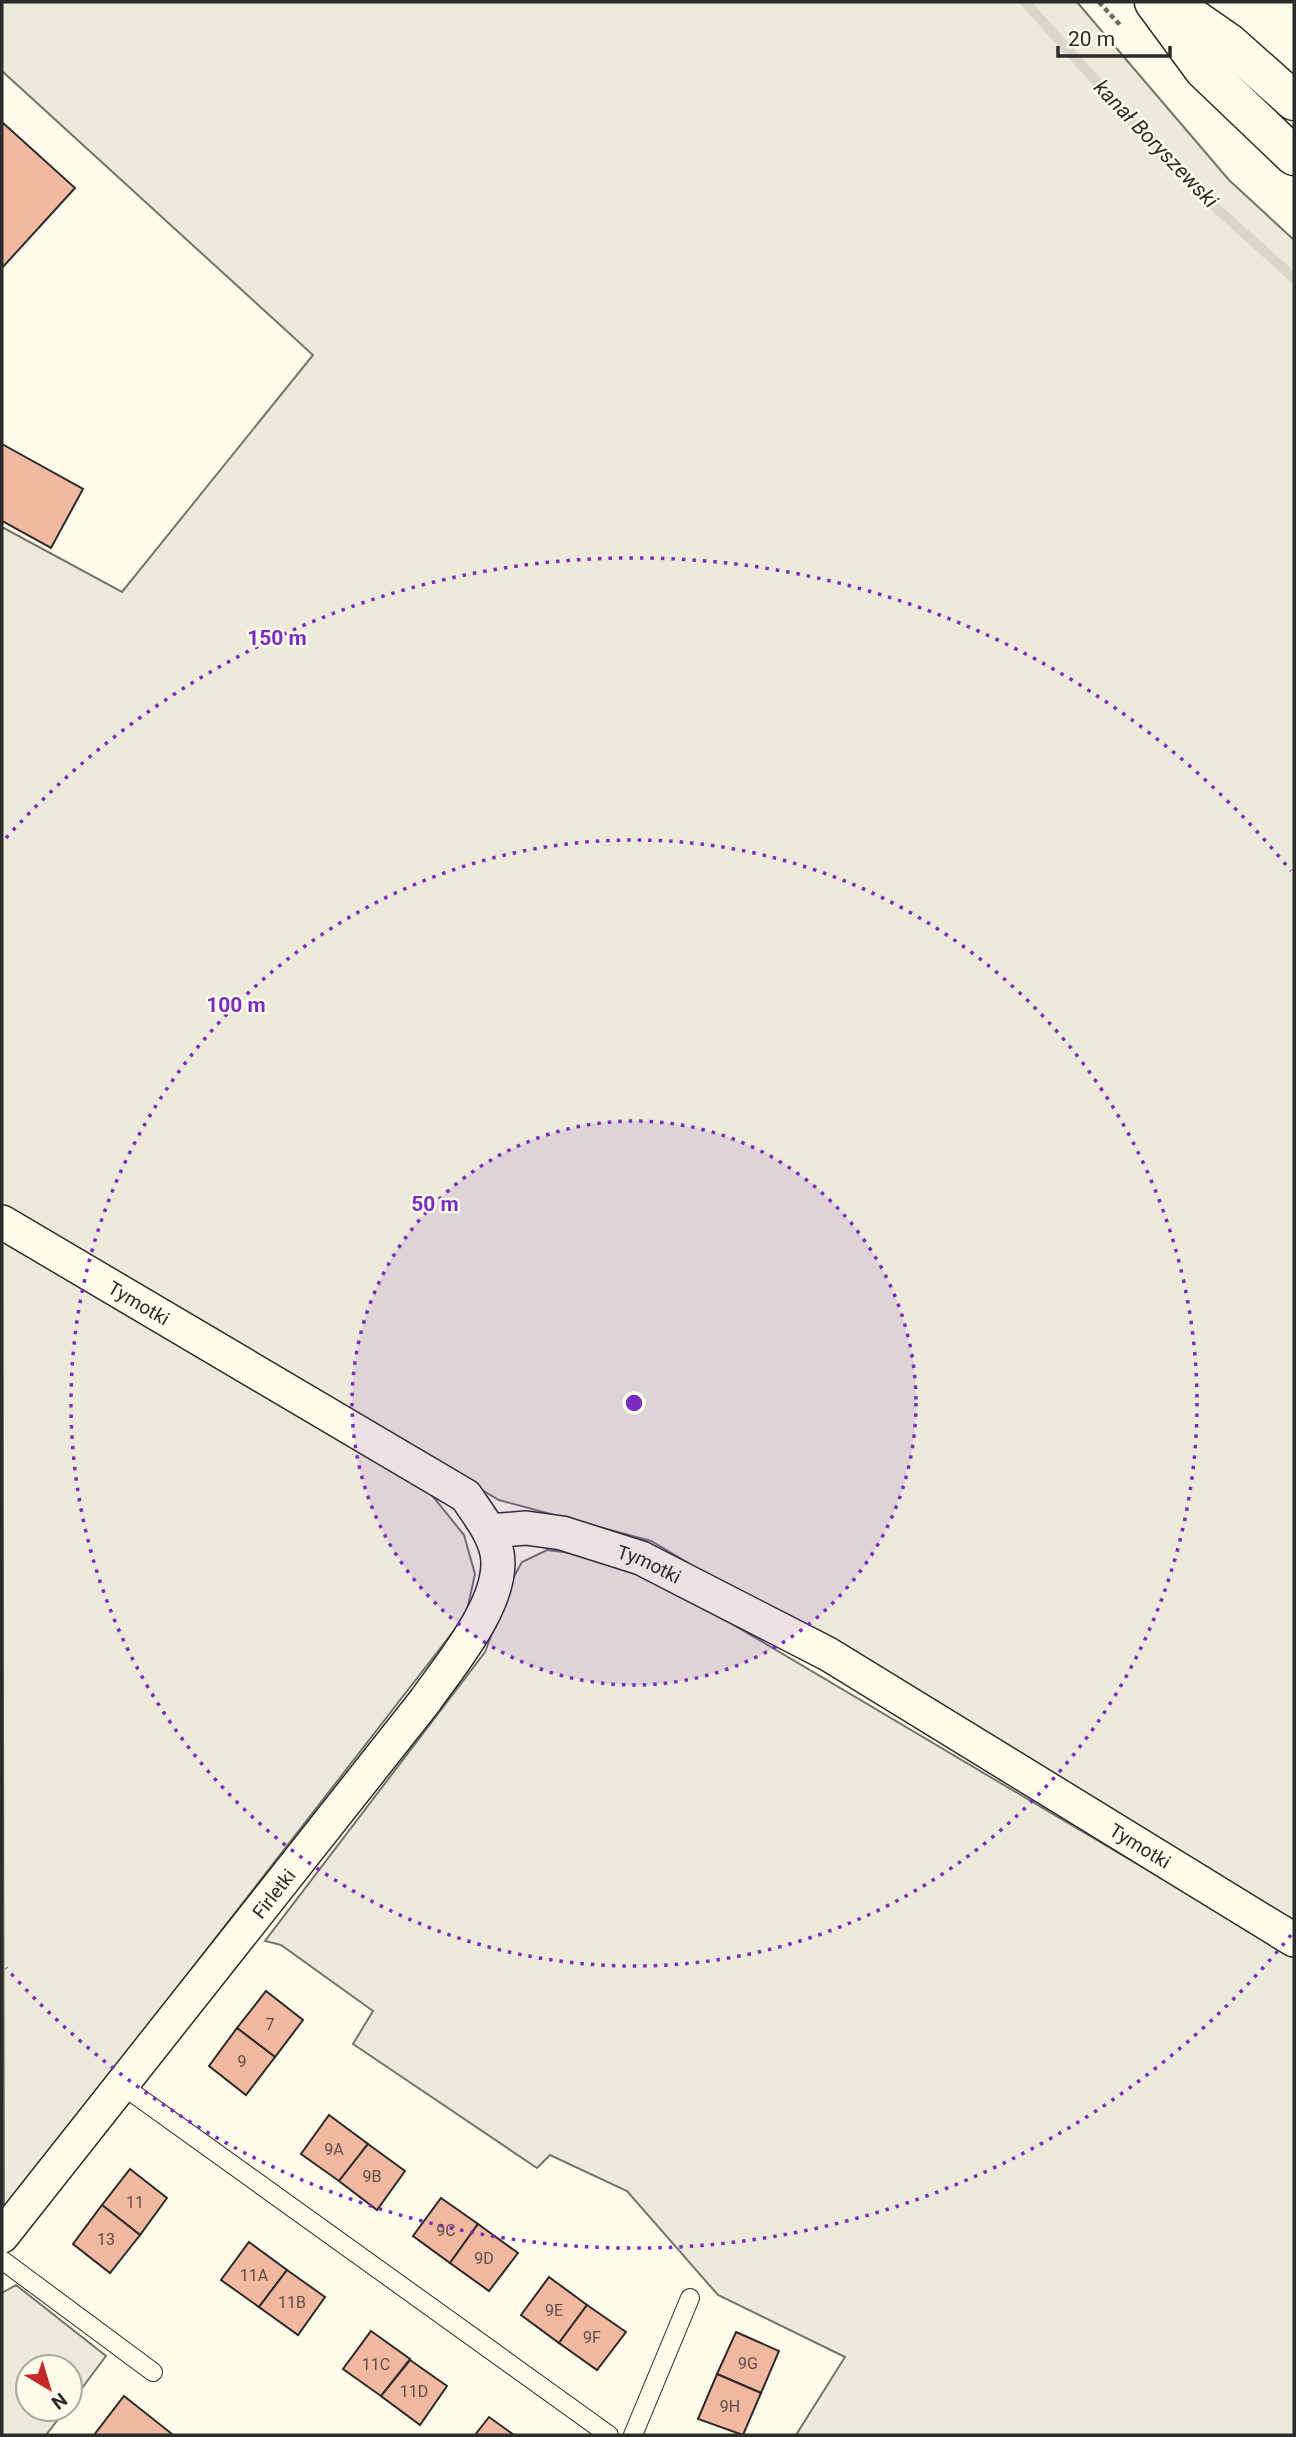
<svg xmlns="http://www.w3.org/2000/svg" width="1296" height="2437" font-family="Roboto,sans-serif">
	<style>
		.green { fill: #ecebdb; stroke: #74746e; stroke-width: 2 }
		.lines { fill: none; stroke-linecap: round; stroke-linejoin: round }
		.stream { stroke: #d8d7c9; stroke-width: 10 }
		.building { fill: #f2b8a0; stroke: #2b2b2b; stroke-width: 2 }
		.service-casing { stroke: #2b2b2b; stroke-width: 20 }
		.minor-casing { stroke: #2b2b2b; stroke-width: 36 }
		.tertiary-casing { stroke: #2b2b2b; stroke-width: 41 }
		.path { stroke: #6a6964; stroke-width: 4.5; stroke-dasharray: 5 3.5; stroke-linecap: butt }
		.service { stroke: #fdfbea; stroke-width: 18 }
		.minor { stroke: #fdfbea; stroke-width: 33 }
		.tertiary { stroke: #fdfbea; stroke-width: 38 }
		.ring { fill: none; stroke: #7b2cbf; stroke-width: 3.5; stroke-dasharray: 3.5 7 }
		.labels { text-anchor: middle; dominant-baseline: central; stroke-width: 5; stroke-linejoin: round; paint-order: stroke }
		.number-label { font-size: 16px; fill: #5d4e48 }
		.street-label { font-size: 19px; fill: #2b2b2b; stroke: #fdfbea }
		.water-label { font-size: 21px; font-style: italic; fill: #2b2b2b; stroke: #fdfbea }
		.centre { fill: #7b2cbf; stroke: #fdfbea; stroke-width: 3.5 }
		.ring-label { font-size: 21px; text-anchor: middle; font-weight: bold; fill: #7b2cbf; stroke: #fdfbea; stroke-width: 5; stroke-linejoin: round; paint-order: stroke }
	</style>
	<rect width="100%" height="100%" fill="#fdfbea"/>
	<g class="green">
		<path d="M2,2H1077L1229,180L1294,240V1923L651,1541L499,1500L2,1207V527L122,592L313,355L2,71Z"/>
		<path d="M2,1238L427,1489L464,1535L475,1574L466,1615L4,2211Z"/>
		<path d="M547,1550L587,1555L653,1577L1294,1957V2435H796L845,2357L718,2295L627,2191L550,2155L537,2168L353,2044L373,2011L281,1945L265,1941L485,1652L511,1582L522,1562Z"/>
		<path d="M16,2285L106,2356L70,2404V2367H28V2409H66L46,2435H2V2293Z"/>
	</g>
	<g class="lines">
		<path class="stream" d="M1025,2L1182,177L1294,278"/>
	</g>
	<g class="building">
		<path d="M2,122L75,188L2,268Z"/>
		<path d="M2,444L83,489L51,548L2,521Z"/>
		<path d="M266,1991L303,2020L275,2057L237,2028Z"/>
		<path d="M237,2028L275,2057L246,2095L209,2066Z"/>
		<path d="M329,2115L368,2144L339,2181L301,2154Z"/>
		<path d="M368,2144L405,2171L377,2210L339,2181Z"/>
		<path d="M130,2169L167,2198L140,2235L102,2205Z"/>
		<path d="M441,2198L478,2224L450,2263L413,2236Z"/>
		<path d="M102,2205L140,2235L110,2273L73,2244Z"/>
		<path d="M478,2224L518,2253L489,2291L450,2263Z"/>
		<path d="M249,2242L287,2270L259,2307L221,2280Z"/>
		<path d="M287,2270L325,2297L298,2335L259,2307Z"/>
		<path d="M549,2277L587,2305L559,2343L521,2315Z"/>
		<path d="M587,2305L626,2332L597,2370L559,2343Z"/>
		<path d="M371,2331L410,2359L381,2396L343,2369Z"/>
		<path d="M736,2332L779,2351L761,2393L717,2374Z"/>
		<path d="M410,2360L447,2386L420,2425L381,2396Z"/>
		<path d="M717,2374L761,2393L743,2435L698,2419Z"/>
		<path d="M124,2396L172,2434L171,2435H94Z"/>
		<path d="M489,2417L514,2435H475Z"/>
	</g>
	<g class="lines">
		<g class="service-casing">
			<g id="service">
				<path d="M123,2086L609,2435"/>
				<path d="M2,2260L153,2372"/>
				<path d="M633,2435L690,2298"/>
			</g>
		</g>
		<g class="minor-casing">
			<g id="minor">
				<path id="s1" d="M2,1222L466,1496C477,1513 493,1532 497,1553C506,1600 450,1665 425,1701L2,2236"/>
				<path id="s2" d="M489,1531L526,1528L562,1533L641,1558L828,1654L1294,1940"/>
			</g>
		</g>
		<g class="tertiary-casing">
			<g id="tertiary">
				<path d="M1154,2L1204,70L1294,156"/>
				<path d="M1170,2L1229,43L1294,101"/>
			</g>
		</g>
		<path class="path" d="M1099,2L1121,26"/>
		<use href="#service" class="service"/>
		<use href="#minor" class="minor"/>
		<use href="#tertiary" class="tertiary"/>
	</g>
	<circle cx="634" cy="1403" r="282" fill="#7b2cbf" fill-opacity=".12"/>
	<g class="ring">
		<circle cx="634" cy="1403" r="282"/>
		<circle cx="634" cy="1403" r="563"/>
		<path d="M1291 1935A845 845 0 0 1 6 1968M6 838A845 845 0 0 1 1291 871"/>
	</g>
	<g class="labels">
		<g class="number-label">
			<text x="270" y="2024">7</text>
			<text x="242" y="2061">9</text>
			<text x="334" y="2149">9A</text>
			<text x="372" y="2176">9B</text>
			<text x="135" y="2202">11</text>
			<text x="446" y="2230">9C</text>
			<text x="106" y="2239">13</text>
			<text x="484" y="2258">9D</text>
			<text x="254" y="2275">11A</text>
			<text x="292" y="2302">11B</text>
			<text x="554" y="2310">9E</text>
			<text x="592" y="2337">9F</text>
			<text x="748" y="2363">9G</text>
			<text x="376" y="2364">11C</text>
			<text x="414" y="2391">11D</text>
			<text x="730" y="2406">9H</text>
		</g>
		<g class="street-label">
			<text stroke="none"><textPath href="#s1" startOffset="159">Tymotki</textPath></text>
			<text stroke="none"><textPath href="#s2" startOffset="166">Tymotki</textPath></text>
			<text stroke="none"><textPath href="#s2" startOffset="733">Tymotki</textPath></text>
			<text transform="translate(274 1894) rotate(-52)">Firletki</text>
		</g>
		<g class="water-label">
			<text transform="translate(1156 144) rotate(46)">kanał Boryszewski</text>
		</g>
	</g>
	<circle cx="634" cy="1403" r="10" class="centre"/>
	<g class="ring-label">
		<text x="277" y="645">150 m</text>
		<text x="236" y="1012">100 m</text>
		<text x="435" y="1211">50 m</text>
	</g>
	<rect width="1296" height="2437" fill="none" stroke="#2b2b2b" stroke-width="7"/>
	<g transform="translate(49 2388) rotate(142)"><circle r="33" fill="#fdfbea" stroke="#a9a89e" stroke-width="2"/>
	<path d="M0-5L12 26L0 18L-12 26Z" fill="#c62828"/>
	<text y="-10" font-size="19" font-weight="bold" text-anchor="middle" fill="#2b2b2b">N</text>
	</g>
	<path d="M1058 46v10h112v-10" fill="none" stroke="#2b2b2b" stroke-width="3.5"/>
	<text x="1068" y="46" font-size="21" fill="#2b2b2b" stroke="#fdfbea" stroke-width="5" paint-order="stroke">20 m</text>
</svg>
